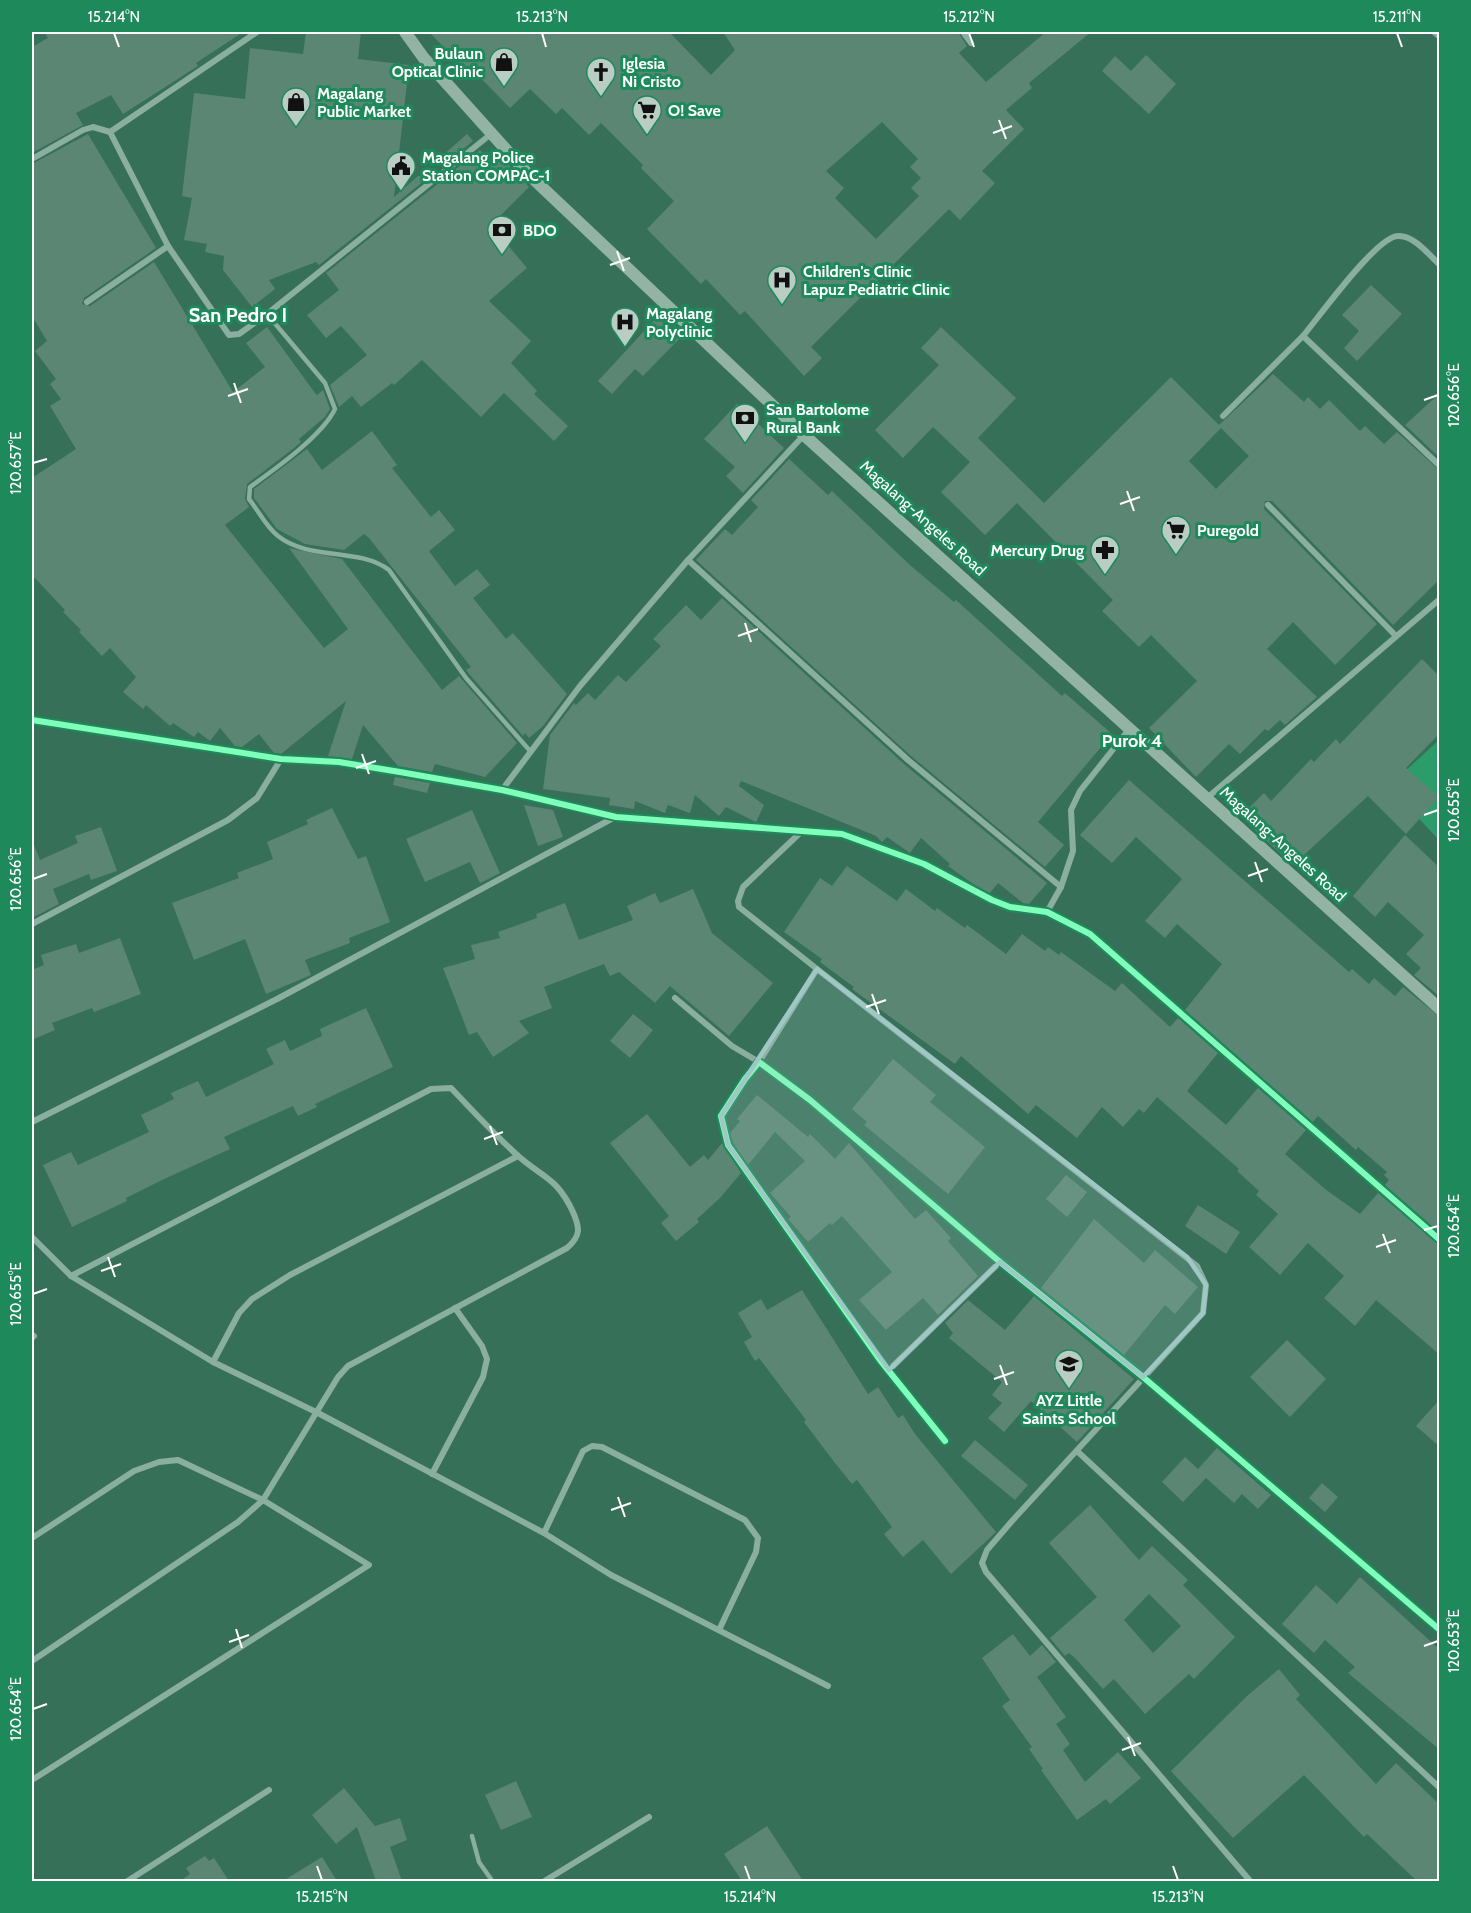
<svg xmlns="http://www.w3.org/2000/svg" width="1471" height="1913" font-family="Cabin,sans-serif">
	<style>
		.green { fill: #2c9c6b }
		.building { fill: #5b8674; fill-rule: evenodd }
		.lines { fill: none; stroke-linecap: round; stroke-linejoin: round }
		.lane { stroke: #8aae9f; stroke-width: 4.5 }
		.street { stroke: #8aae9f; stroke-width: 6 }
		.secondary { stroke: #93b4a5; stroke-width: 12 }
		.cycleway-casing { stroke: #1e895b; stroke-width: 10 }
		.cycleway { stroke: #80ffba; stroke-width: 6 }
		.marked { fill: #9fc8c5; fill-opacity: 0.2; stroke: #9fc8c5; stroke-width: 4.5; stroke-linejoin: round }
		.ticks { fill: none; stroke: #fff; stroke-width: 2 }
		.labels { text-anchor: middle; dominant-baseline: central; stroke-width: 6; stroke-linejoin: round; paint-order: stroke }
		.poi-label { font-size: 16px; font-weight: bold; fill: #fff; stroke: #1e895b; text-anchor: start }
		.street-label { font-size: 16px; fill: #fff; stroke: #1e895b }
		.neighbourhood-label { font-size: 18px; font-weight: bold; fill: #fff; stroke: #1e895b }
		.quarter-label { font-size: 20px; font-weight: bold; fill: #fff; stroke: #1e895b }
		.neatline { fill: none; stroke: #fff; stroke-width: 2 }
		.ticks-label { font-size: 15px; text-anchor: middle; fill: #fff }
	</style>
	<rect width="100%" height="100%" fill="#367058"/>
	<path class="green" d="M1439,740V840L1393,791L1403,773Z"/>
	<g class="building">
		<path d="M44,32H243L196,63L198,66L123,114L111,95L76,113L83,125L32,153V47L48,38Z"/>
		<path d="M306,32H361L358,59L409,65L394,197L418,176L429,177L319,265L316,262L269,280L275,289L252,307L223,270L224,256L205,252L207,244L184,240L192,198L182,196L194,93L245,99L250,48L303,54Z"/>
		<path d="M429,32H669L711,75L735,50L723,32H958L967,46L959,53L986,82L1046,32H1091L1029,83L1032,88L1006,110L1024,129L982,171L995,183L960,220L949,209L811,347L822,358L804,376L745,311L740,315L706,279L701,284L647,229L674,201L641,168L643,165L601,123L589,135L562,108L556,114L530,89L510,108L474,71L471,75ZM882,122L918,159L910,167L921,178L911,188L919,196L876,239L835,198L844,188L826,171Z"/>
		<path d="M1146,55L1176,84L1149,114L1102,71L1115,56L1131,71Z"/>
		<path d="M88,134L156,248L84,298L82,304L90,306L154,262L233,392L265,367L246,343L267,327L315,393L317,395L323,390L330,409L325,417L299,439L301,442L294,448L247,484L245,499L249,507L225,525L324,648L348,629L289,548L342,559L442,690L459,676L517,743L485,777L435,764L432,772L398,766L363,725L352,759L328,756L346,701L281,754L274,753L259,734L242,747L235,746L220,728L210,741L198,732L194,737L173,723L170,726L146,705L143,709L123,692L136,677L110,648L102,656L79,632L81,630L63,612L65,610L32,575V478L76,449L50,406L61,399L50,384L56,379L35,351L47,341L32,316V164Z"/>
		<path d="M467,134L473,141L446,163L441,157Z"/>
		<path d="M480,150L489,160L497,152L529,187L497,219L513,237L506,243L527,268L489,301L531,341L511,363L537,391L534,394L568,426L554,441L504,393L481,417L422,360L394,385L392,383L361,407L352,396L339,407L330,385L367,355L341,326L326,338L307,315L339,290L326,273L445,178H459L453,171Z"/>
		<path d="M1371,285L1402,314L1357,361L1344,348L1359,331L1342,315Z"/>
		<path d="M657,317L680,338L643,376L635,369L612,394L598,381Z"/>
		<path d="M941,327L1016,398L978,438L1044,503L1171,377L1219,425L1273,374L1304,402L1308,397L1320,409L1329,400L1360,431L1365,426L1384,444L1397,432L1440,471V579L1393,625L1272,501H1265L1264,509L1377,624L1335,665L1293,622L1267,649L1317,697L1285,725L1280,720L1268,731L1265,729L1240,754L1229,744L1196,777L1149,728L1197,681L1151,635L1139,647L1102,611L1113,600L1017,503L985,535L941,492L970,462L933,427L903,458L875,430L939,365L921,348ZM1221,428L1249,456L1216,489L1189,461Z"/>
		<path d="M1440,393V458L1405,425Z"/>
		<path d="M737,404L784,448L743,493L726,476L735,467L704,439Z"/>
		<path d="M372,431L397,465L392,468L431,517L439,510L455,530L429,551L455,586L477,569L490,585L473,598L506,639L513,633L567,694L543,726L529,738L525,733L523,736L470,675L466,670L471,667L369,538L364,534L344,550L305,544L277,529L254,498V489L307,449L322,470Z"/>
		<path d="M789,459L828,495L832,491L911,566L954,602L956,600L1062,696L1065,693L1112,734L1038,822L1064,845L1045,867L911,756L696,560L725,529L732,535L758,507L751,500Z"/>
		<path d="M722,598L904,764L1047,883L1029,904L1023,903L998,883L990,893L973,884L948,866L950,864L921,838L910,853L887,837L882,842L876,836L741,781L739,786L764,805L756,822L726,807L719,816L695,795L690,813L668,805L665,813L635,801L634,809L609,805L610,798L543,789L550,735L574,703L576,705L588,693L595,700L618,675L626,682L661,646L653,639L686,605L701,620Z"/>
		<path d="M1422,659L1440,677V733L1406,768L1439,797L1406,834L1368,796L1293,865L1249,825L1255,818L1247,810L1264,793L1271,801L1311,759L1314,762L1336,739L1340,744Z"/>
		<path d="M395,777L430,783L427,793L393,785Z"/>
		<path d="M1129,780L1349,972L1352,969L1369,984L1374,978L1395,996L1403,987L1440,1017V1233L1385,1185L1389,1180L1384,1175L1387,1172L1358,1147L1356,1150L1318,1116L1313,1122L1185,1010L1222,964L1177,924L1165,938L1145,921L1182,879L1136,837L1112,863L1080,835Z"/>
		<path d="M524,805L553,810L563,837L538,846Z"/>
		<path d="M332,808L358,859L366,856L390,922L349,938L350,943L305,960L311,975L266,994L245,939L194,960L172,903L239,878L237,873L273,859L267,842L308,824L306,820Z"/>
		<path d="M472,810L500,873L480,883L470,862L425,882L406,839Z"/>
		<path d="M101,827L117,871L91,880L89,874L53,889L59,904L32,918V840L40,860L78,843L75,836Z"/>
		<path d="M1405,835L1440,868V997L1414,975L1421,968L1406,954L1424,935L1388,902L1375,917L1353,896Z"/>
		<path d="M847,866L897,901L906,889L935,911L937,908L965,928L967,925L1006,954L1022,934L1045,951L1048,947L1059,955L1061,952L1115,991L1122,983L1170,1027L1178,1018L1218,1053L1187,1091L1226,1125L1258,1088L1306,1130L1285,1154L1325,1189L1360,1214L1378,1193L1440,1245V1355L1376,1300L1355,1326L1324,1298L1344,1276L1308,1243L1280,1275L1249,1247L1278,1214L1256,1195L1259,1191L1237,1171L1239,1169L1157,1097L1144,1113L1139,1109L1123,1127L1102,1107L1077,1138L1036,1105L1028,1114L961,1056L955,1064L852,989L854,987L820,962L822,959L784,932L820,878L832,886Z"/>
		<path d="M693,889L712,933L773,983L729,1036L670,986L655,1003L619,972L610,976L604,964L544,987L552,1008L519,1021L529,1033L493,1057L477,1032L469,1035L443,968L475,959L471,945L500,938L498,932L537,918L536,914L565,903L579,940L633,920L627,906L655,893L660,903Z"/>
		<path d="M120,938L141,994L94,1012L92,1008L52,1023L55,1030L32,1040V970L44,965L41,955L76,944L79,953Z"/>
		<path d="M366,1008L393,1067L315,1104L317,1107L298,1116L293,1106L224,1137L230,1149L162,1180L126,1198L127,1201L72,1227L43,1165L71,1152L78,1165L149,1132L141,1115L174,1099L171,1093L198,1081L206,1097L274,1064L266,1049L285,1040L290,1051L322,1036L320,1029Z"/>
		<path d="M633,1014L653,1030L630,1058L610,1041Z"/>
		<path d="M893,1059L936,1095L930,1102L985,1147L948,1194L864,1125L867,1122L852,1109Z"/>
		<path d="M757,1095L808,1137L810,1134L835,1159L849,1143L915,1219L926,1210L951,1238L948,1241L978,1276L938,1315L923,1298L886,1330L859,1300L892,1272L842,1216L832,1225L830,1223L808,1242L788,1219L791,1217L770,1193L805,1161L775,1132L748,1165L733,1143L730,1133L740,1121L737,1119Z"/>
		<path d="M647,1114L690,1167L704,1155L708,1160L722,1143L741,1173L720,1198L697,1219L699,1222L676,1241L661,1223L669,1216L610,1143Z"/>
		<path d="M1066,1175L1087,1192L1067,1217L1046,1199Z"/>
		<path d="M1198,1205L1240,1232L1226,1254L1185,1226Z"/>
		<path d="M1094,1219L1144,1263L1155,1250L1198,1287L1175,1314L1165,1305L1124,1355L1041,1288Z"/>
		<path d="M802,1290L868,1394L878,1387L898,1418L903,1415L915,1434L996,1532L951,1574L923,1540L903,1557L884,1534L892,1527L857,1480L852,1484L835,1463L804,1422L806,1420L759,1358L755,1361L744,1342L752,1337L738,1313L761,1299L767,1310Z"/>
		<path d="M1034,1296L1134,1379L1077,1442L1031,1401L1004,1432L988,1418L1002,1403L992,1395L1002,1382L949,1338L953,1333L945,1323L968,1300L1005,1330Z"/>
		<path d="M1287,1340L1326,1379L1290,1417L1250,1377Z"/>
		<path d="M1440,1399V1447L1416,1426Z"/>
		<path d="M975,1440L1028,1485L1015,1500L961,1456Z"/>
		<path d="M1217,1448L1271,1495L1258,1509L1242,1494L1234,1503L1206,1478L1183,1502L1162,1482L1185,1457L1198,1469Z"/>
		<path d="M1322,1483L1338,1497L1325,1512L1309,1498Z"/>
		<path d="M1090,1505L1139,1560L1152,1546L1188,1580L1183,1585L1235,1637L1194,1679L1189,1674L1145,1714L1114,1679L1103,1689L1075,1658L1069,1653L1065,1656L1050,1638L1097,1597L1049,1543ZM1149,1594L1181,1626L1153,1653L1124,1620Z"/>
		<path d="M1360,1577L1440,1650V1750L1348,1673L1355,1667L1325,1640L1314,1653L1282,1624L1316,1585L1337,1604Z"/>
		<path d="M1013,1634L1030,1656L1042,1645L1056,1662L1037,1677L1066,1717L1056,1724L1070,1744L1063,1750L1085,1782L1118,1752L1141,1778L1110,1804L1106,1799L1077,1820L1041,1770L1043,1769L1029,1749L1032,1747L1002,1706L1010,1700L982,1658Z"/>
		<path d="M1279,1669L1300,1695L1296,1699L1376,1784L1396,1763L1440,1805V1881H1417L1367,1834L1364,1837L1304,1775L1233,1838L1171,1771L1247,1696Z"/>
		<path d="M516,1781L532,1817L501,1830L485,1795Z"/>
		<path d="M344,1788L375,1826L400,1818L407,1840L390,1847L402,1881H376L357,1827L336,1844L312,1815Z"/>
		<path d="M767,1826L803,1881H742L724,1854Z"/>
		<path d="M205,1856L209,1861L214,1858L229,1881H180L190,1874L186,1868Z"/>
		<path d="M322,1857L337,1881H283Z"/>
	</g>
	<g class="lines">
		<g class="lane">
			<path d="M267,314L325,383L335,409C322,436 275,469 250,487L249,499C258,510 266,527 278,536C309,561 359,547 389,570L466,678L531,752"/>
			<path d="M472,1836L479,1862L493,1882"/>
		</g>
		<g class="street">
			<path d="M257,32L110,132L168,246L229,335L239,334L267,314L491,134"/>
			<path d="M963,32L971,43"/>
			<path d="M1434,32L1440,37"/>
			<path d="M32,159L83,130L93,127L110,132"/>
			<path d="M1440,265C1429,255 1414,235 1398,236C1377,236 1319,317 1303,336L1440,466"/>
			<path d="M87,302L168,246"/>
			<path d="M1223,416L1303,336"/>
			<path d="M1268,505L1395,635"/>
			<path d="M688,560L908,760L1061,887"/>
			<path d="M32,720L281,759L339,762L400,772L502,790L616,817L842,834L924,864L992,900L1010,907L1047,912L1090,934L1440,1240"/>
			<path d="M502,790L580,686L688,560L804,435"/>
			<path d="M1207,798L1440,599"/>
			<path d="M1047,912L1061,887L1073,851L1071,810L1080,791L1130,728"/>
			<path d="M32,924L228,820L257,798L281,759"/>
			<path d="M817,969L1197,1266L1206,1285L1203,1313L1012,1521L987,1550L982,1563L986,1572L1251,1882"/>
			<path d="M675,998L732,1046L759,1062L817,969L739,907L738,901L743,887L801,832"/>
			<path d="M32,1122L279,998L615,817"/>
			<path d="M32,1237L71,1276L213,1362L318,1413L544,1533L611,1575L828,1686"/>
			<path d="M32,1338L34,1336"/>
			<path d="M213,1362L239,1313L252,1299L290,1275L518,1156"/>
			<path d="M889,1370L1000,1262"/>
			<path d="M945,1441L880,1360L728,1145L721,1116L745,1079L759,1062L810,1100L1000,1262L1143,1377L1440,1630"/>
			<path d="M1077,1451L1440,1788"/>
			<path d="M432,1474L483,1377L487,1359L482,1346L455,1308"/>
			<path d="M544,1533L583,1451L592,1446L602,1447L745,1520L758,1538L756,1552L719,1630"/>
			<path d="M32,1538L134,1471L159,1462L178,1460L263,1500L369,1565L32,1780"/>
			<path d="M32,1661L238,1522L263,1500L338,1377L348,1366L567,1248C581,1236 580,1228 573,1212C556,1176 542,1178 516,1154C493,1133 472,1110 451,1088L431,1089L71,1276"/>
			<path d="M126,1882L269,1790"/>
			<path d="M543,1882L649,1817"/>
		</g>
		<path class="secondary" d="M405,32L423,57L527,173L804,435L1440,1009"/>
		<g class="cycleway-casing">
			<g id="cycleway">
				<path d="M32,720L281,759L339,762L400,772L502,790L616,817L842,834L924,864L992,900L1010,907L1047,912L1090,934L1440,1240"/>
				<path d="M945,1441L880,1360L728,1145L721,1116L745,1079L759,1062L810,1100L1000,1262L1143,1377L1440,1630"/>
			</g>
		</g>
		<use href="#cycleway" class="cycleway"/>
	</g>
	<path class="marked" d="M817,969L1187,1257L1206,1285L1203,1313L1143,1377L1000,1262L889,1370L728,1145L721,1116Z"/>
	<path class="ticks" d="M114,33L119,47M542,33L546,47M969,33L974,47M1397,33L1402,47M999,120L1006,139M993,133L1012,126M617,251L624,271M610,265L630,258M234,383L241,403M228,396L248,389M1424,400L1438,395M33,463L47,459M1127,491L1134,511M1120,504L1140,497M745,623L751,642M738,636L758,629M362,754L369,774M356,768L376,761M1424,815L1438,810M1255,862L1262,882M1248,876L1268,869M33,879L47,874M872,994L879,1014M866,1007L886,1000M490,1126L497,1145M484,1139L503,1132M1424,1230L1438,1226M1383,1234L1390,1253M1376,1247L1396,1240M108,1257L115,1277M101,1271L121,1264M33,1294L47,1289M1000,1365L1007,1385M994,1379L1014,1372M618,1497L625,1517M611,1510L631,1503M236,1629L242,1648M229,1642L249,1635M1424,1646L1438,1641M33,1709L47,1704M1128,1737L1135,1756M1122,1750L1141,1743M317,1866L322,1880M745,1866L750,1880M1173,1866L1178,1880"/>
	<defs>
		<g id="shop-pin" transform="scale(1.5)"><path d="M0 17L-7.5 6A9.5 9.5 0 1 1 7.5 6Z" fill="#b9cdc5" stroke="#1e895b"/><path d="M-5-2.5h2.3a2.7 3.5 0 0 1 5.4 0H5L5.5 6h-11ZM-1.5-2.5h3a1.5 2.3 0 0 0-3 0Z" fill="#111"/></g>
		<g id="church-pin" transform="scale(1.5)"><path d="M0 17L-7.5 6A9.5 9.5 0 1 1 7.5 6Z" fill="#b9cdc5" stroke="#1e895b"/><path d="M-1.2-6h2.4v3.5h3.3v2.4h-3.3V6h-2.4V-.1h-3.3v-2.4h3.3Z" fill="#111"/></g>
		<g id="supermarket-pin" transform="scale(1.5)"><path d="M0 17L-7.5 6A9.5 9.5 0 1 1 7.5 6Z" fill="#b9cdc5" stroke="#1e895b"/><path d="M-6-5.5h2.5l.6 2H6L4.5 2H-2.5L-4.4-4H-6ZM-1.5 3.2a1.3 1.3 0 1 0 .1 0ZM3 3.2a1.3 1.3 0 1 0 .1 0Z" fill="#111"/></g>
		<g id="civic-pin" transform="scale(1.5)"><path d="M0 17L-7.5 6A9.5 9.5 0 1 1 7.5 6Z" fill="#b9cdc5" stroke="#1e895b"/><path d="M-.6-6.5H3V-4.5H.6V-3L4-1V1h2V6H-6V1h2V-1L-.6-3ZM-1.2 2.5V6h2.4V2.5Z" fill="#111"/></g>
		<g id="bank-pin" transform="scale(1.5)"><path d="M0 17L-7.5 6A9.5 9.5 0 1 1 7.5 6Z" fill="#b9cdc5" stroke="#1e895b"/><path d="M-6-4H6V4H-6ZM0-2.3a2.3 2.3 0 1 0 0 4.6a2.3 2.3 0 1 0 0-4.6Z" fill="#111"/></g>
		<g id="hospital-pin" transform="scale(1.5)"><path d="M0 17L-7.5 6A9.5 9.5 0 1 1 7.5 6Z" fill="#b9cdc5" stroke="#1e895b"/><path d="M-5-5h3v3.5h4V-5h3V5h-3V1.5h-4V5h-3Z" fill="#111"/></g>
		<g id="pharmacy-pin" transform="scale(1.5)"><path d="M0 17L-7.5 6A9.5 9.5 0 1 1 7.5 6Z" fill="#b9cdc5" stroke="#1e895b"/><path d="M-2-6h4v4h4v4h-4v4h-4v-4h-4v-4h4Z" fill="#111"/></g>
		<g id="school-pin" transform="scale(1.5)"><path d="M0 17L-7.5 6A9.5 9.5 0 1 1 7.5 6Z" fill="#b9cdc5" stroke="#1e895b"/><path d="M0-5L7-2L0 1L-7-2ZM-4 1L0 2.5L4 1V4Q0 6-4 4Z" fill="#111"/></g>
	</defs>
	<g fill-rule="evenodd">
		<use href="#shop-pin" x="504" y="62"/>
		<use href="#church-pin" x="601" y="72"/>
		<use href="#shop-pin" x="296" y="102"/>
		<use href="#supermarket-pin" x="647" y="110"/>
		<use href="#civic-pin" x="401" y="166"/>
		<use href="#bank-pin" x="502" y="230"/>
		<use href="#hospital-pin" x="782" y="280"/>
		<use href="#hospital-pin" x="625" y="322"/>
		<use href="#bank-pin" x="745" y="418"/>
		<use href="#supermarket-pin" x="1176" y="530"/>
		<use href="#pharmacy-pin" x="1105" y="550"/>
		<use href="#school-pin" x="1069" y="1364"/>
	</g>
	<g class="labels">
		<g class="poi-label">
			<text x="483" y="53" text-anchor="end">Bulaun<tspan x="483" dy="18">Optical Clinic</tspan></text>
			<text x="622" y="63">Iglesia<tspan x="622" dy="18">Ni Cristo</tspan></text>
			<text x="317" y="93">Magalang<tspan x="317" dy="18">Public Market</tspan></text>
			<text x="668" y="110">O! Save</text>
			<text x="422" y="157">Magalang Police<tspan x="422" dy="18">Station COMPAC-1</tspan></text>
			<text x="523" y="230">BDO</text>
			<text x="803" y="271">Children's Clinic<tspan x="803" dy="18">Lapuz Pediatric Clinic</tspan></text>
			<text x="646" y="313">Magalang<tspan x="646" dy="18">Polyclinic</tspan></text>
			<text x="766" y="409">San Bartolome<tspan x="766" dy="18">Rural Bank</tspan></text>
			<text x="1197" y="530">Puregold</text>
			<text x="1084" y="550" text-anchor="end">Mercury Drug</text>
			<text x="1069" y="1400" text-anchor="middle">AYZ Little<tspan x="1069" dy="18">Saints School</tspan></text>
		</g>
		<g class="street-label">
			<text transform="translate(923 518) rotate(42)">Magalang-Angeles Road</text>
			<text transform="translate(1283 844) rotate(42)">Magalang-Angeles Road</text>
		</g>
		<g class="neighbourhood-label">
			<text x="1132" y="741">Purok 4</text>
		</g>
		<g class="quarter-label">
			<text x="238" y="315">San Pedro I</text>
		</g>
	</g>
	<rect width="1471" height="1913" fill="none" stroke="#1e895b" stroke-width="66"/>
	<rect x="33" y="33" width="1405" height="1847" class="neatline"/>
	<g class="ticks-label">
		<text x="114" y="22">15.214°N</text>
		<text x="542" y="22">15.213°N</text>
		<text x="969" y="22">15.212°N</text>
		<text x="1397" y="22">15.211°N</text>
		<text transform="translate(1454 395) rotate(-90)" y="5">120.656°E</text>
		<text transform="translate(16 463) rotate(-90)" y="5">120.657°E</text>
		<text transform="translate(1454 810) rotate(-90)" y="5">120.655°E</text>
		<text transform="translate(16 879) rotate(-90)" y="5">120.656°E</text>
		<text transform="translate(1454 1226) rotate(-90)" y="5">120.654°E</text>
		<text transform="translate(16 1294) rotate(-90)" y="5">120.655°E</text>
		<text transform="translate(1454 1641) rotate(-90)" y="5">120.653°E</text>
		<text transform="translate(16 1709) rotate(-90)" y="5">120.654°E</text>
		<text x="322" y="1902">15.215°N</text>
		<text x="750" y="1902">15.214°N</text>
		<text x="1178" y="1902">15.213°N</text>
	</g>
</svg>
